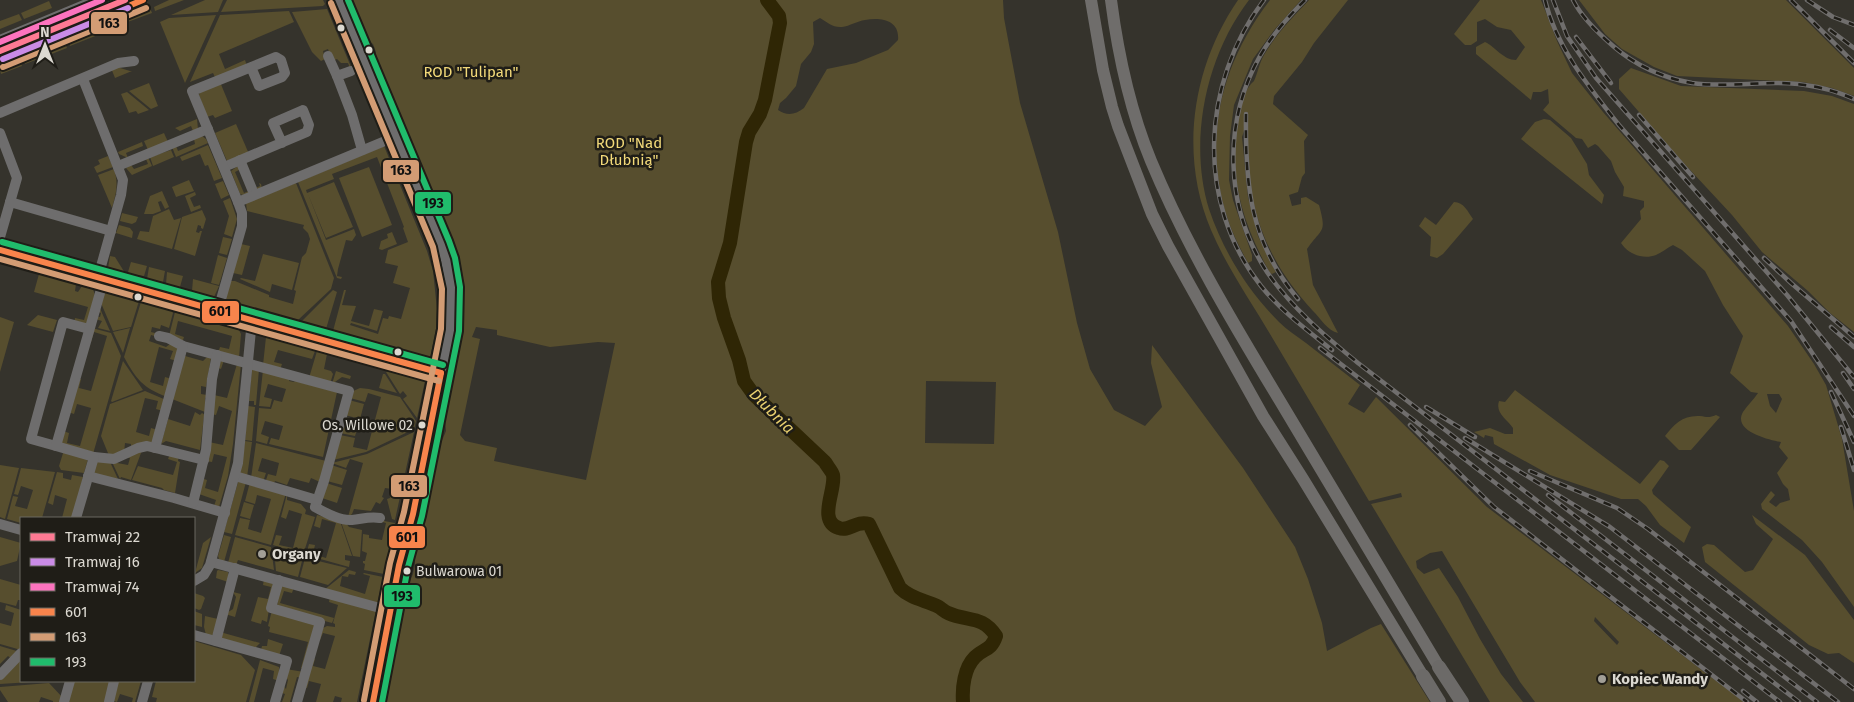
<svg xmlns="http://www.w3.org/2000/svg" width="1854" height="702" font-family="'Fira Sans',sans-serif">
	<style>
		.green { fill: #574e2e; fill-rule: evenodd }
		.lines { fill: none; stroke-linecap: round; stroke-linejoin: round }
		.river { stroke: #2f2605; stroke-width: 14 }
		.minor { stroke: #6e6d6d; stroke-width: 10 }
		.major { stroke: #6f6d6b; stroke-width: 12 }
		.highway { stroke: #6c6a68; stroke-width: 14 }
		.rail-casing { stroke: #706e6d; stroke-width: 4.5 }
		.rail { stroke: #1f1d17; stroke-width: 2.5; stroke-dasharray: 8; stroke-linecap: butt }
		.bus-1-casing { stroke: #1f1d17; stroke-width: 10 }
		.bus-2-casing { stroke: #1f1d17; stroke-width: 10 }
		.bus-3-casing { stroke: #1f1d17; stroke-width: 10 }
		.bus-1 { stroke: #f8844c; stroke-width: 6 }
		.bus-2 { stroke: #d39c74; stroke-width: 6 }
		.bus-3 { stroke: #20bc6c; stroke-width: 6 }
		.tram-1-casing { stroke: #1f1d17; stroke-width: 10 }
		.tram-2-casing { stroke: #1f1d17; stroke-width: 10 }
		.tram-3-casing { stroke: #1f1d17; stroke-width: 10 }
		.tram-1 { stroke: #fe7a93; stroke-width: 6 }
		.tram-2 { stroke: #ca8be6; stroke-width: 6 }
		.tram-3 { stroke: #fc73be; stroke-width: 6 }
		.bus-dot { fill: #dcd9d1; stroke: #1f1d17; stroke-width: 2 }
		.poi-dot { fill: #a29f97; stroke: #1f1d17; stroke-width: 2 }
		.labels { text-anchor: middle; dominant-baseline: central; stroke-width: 5; stroke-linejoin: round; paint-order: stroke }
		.bus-label { font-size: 14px; fill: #dcd9d1; stroke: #1f1d17; text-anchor: end }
		.park-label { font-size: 15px; fill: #f2d979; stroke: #1f1d17 }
		.poi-label { font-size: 15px; font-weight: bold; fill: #dcd9d1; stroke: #1f1d17; text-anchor: start }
		.water-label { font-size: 16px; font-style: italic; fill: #e9d070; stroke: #1f1d17 }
		.line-badge { stroke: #1f1d17; stroke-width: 2 }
		.pale-badge-label { font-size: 14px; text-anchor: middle; font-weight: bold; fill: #111 }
	</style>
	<rect width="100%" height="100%" fill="#35332c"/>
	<g class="green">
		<path d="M169,0H184L155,11L154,7Z"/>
		<path d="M205,0H223L218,12L171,15Z"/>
		<path d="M227,0H323L325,4L323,6L221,12Z"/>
		<path d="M327,0H331L341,25L339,26L345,33L341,34Z"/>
		<path d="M350,0H1003L1004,18L1020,103L1058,232L1077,323L1090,369L1114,410L1145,426L1162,407L1151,363L1152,345L1243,468L1295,547L1308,579L1322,623L1327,651L1371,628L1381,624L1430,702H384L394,655L390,657L395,634L397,639L407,588L413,574L415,564L414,549L431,467L446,431L444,408L449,386L456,365V352L460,329L462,302L454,251L421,167L376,62V52L373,44L366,39ZM820,18C827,22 833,28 842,27C850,26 857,21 865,20C881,17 900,20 898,40L888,50L856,63L827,69L804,108C795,115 787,116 778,110L780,103L786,98L796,86L801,64L811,52L814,44L813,22ZM476,327L497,330V335L550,347L598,342L615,343L586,480L494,461L497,448L465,441L460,435L480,339L472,337ZM926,381L996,382L994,444L925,443Z"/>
		<path d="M1238,0H1249C1206,56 1188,141 1209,209C1223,251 1248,291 1279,322C1287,330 1297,336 1306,343C1324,357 1342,371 1360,385L1348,404L1364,413L1376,397L1487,507L1744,702H1535L1520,682L1442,551L1430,553L1416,561L1417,568L1424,574L1439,568L1458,597L1480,639L1501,674L1523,702H1490L1371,504L1402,497L1401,493L1369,501C1337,447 1305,393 1273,339C1252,303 1227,268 1211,230C1179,155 1192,67 1238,0ZM1595,617L1619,642L1617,645L1594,621Z"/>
		<path d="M1270,0H1301L1275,29L1253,59L1234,105L1230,136L1229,180L1233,200L1252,255V261L1248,263C1240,248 1232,233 1227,217C1202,139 1221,64 1270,0Z"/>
		<path d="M1309,0H1348L1314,43L1302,62L1274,96L1273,104L1308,135L1304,141L1305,173L1302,177L1298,192L1289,195L1292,206L1301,204V198L1306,197L1319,205C1327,234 1322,227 1307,249L1313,285L1338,333C1328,331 1320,318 1313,311C1265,259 1245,204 1248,134L1244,131L1242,137L1248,197L1258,236L1276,272L1272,274L1270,273C1241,221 1226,170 1240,111C1243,101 1245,88 1254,81C1258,72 1259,64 1264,55C1276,34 1293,17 1309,0Z"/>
		<path d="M1480,0H1541L1557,41L1572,73L1603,112L1788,326L1814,364L1826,385L1842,439L1854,511V607L1822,562L1802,540L1762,509L1761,504L1771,491L1775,495L1769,502L1776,507L1780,503L1790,500L1788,489L1783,484L1777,473L1788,458L1779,447L1781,442C1769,440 1732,431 1743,412C1747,406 1754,399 1758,393L1751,392L1730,373L1743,336L1723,305L1705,271L1682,250L1673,245C1667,248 1661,253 1656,255C1643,260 1628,254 1621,243L1641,219L1640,211L1644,207V201L1623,196L1624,187L1615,172L1611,161L1598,146L1595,144L1588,148L1582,139L1576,138L1543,110L1549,103L1548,89L1541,92H1533L1531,100L1476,54V47L1485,42C1496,47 1503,60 1516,60L1525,47L1511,30L1497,27L1485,19L1477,22V41L1471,45H1465L1454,34ZM1767,394H1779L1782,399L1776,413L1770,406Z"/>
		<path d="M1579,0H1786L1854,68V96L1832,88L1803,82L1677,76L1654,67L1622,49L1605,34Z"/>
		<path d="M49,1L52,8L24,19L21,13Z"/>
		<path d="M150,8L152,13L125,23L124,18Z"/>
		<path d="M327,9L351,67L350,68L348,63H341L337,59L332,61L328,49L323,51L325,59L321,61L312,52L292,12Z"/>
		<path d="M289,11L294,22L219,54L225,69L245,60L247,66L216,79L213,73L190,82L220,15Z"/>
		<path d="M19,14L22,20L0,29V21Z"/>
		<path d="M216,15L185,83L160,22L169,18Z"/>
		<path d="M120,20L122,25L106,32L105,26Z"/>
		<path d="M101,28L103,33L70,46L69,41Z"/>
		<path d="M65,43L67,48L49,55L48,50Z"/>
		<path d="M44,52L46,56L25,64L24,60Z"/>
		<path d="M20,61L22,66L1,74L0,70Z"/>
		<path d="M117,67L130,71H132L115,78L111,68Z"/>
		<path d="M1631,68L1681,86L1804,91L1832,96L1854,104V332L1830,313L1808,291L1762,252L1732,215L1679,158L1619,89V79Z"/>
		<path d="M220,82L232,111L215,118L213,115L207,117L199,95L200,92Z"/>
		<path d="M149,83L158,106L151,109L129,91Z"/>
		<path d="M364,90L372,93L387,129L384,137Z"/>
		<path d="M127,92L149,110L138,114L136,111L129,113L121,94Z"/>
		<path d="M197,119L198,129L193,131L191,126L180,131L175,128Z"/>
		<path d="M1544,119L1550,120L1571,138L1587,164L1589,175L1604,195L1602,204L1521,139L1535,122Z"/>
		<path d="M236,124L249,154L227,161L215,133Z"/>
		<path d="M164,133L168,142L148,150L144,141Z"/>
		<path d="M202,136L206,139L208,143L176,157L172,147L176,146L178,151L195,144L194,139Z"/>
		<path d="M142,142L143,146L126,153L128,158L119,154L118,152Z"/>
		<path d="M387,144L393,145L395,149L436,251L441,270L446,305L444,328L439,360L434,365L432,366L440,321L441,292L438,272L429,245Z"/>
		<path d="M208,145L222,178L214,181L208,165L205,166L200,154L182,161L180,157Z"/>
		<path d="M384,146L427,251L433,271L437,309L436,329L430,358L333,331L344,290H346L342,305L356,306L351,321L369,326L374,309L383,311L377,331L351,323L350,325L378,334L383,318L388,319L389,316L401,319L410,288L393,283L398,266L385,263L388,250L408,242L403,228L404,227L377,157L332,174L334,179L306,190L307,193L334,182L353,227L326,238L308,194L326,240L354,229L356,235L352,241L346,240L338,269L337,276L342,277L341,279L337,278L298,182Z"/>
		<path d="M171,150L174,157L153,166L150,157Z"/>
		<path d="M108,156L113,167L97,173L94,167L100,164L98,160Z"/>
		<path d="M148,157L152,166L132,175L126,168L131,165L134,169L148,164L146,159Z"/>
		<path d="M239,165L241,169L235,172L244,193L260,186L259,183L261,184L262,188L243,195L240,194L231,171Z"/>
		<path d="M369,167L392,225L362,237L339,178Z"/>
		<path d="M114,169C119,184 116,194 112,208L98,175Z"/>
		<path d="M189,180L194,191L176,197L172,187Z"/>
		<path d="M223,181L229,195L221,199L215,184Z"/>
		<path d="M296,183L334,278L331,289L297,321L227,301L226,298L230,281H235L269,295V297L293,304L296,291L294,290L302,257L306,253L310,239L308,233L303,228L304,225L247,211L246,203Z"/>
		<path d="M162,191L169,207L165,209L161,201L158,202L161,211L153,214H144L150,196Z"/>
		<path d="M195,192L196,195L190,198L194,207L200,205L201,208L191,212L185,196Z"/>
		<path d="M230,198L237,219L232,237L224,234L229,216L223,201Z"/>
		<path d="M1454,202C1464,202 1468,212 1473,219L1443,254L1437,258L1430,256L1431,237L1419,226L1425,217L1436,225Z"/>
		<path d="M169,209L174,220L181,218L172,249L137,239L140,231L149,232L153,216Z"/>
		<path d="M202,210L206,219L203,229L201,228V226L198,225L196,232L199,233L200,231H202L195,256L174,249L182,217Z"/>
		<path d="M122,213L138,217L136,222L132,224L120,221Z"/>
		<path d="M119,225L130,228L133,232L132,238L116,233Z"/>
		<path d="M392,232L397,244L382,250L379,249L381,241L388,238L387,234Z"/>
		<path d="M223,237L232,239L227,255L219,253Z"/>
		<path d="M241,244L250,246L242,275L233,273Z"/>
		<path d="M263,254L299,263L292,290L272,284L270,292L240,279L241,278L255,281Z"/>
		<path d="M218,255L227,258L219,285L211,283Z"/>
		<path d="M110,256L115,257L125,273L108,268Z"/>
		<path d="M22,261L91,280L89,284L22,266Z"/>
		<path d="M131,262L147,266L144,276L130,274L128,272Z"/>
		<path d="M149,267L165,271L163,282L147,279Z"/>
		<path d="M167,272L183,276L180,287L166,284Z"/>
		<path d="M39,274L76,284L75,291L78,292L82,286L93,289L96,299L89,324L74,323L75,318L84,320L88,307L34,292Z"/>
		<path d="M193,279L219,286L214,297L192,291Z"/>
		<path d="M333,290L337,292L326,329L301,322Z"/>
		<path d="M104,291L139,301L131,327L113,331L101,303Z"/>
		<path d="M144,295L209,313L208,317L143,299Z"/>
		<path d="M141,302L172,311L173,313L169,328L161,325L160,329L152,327L151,332L159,334L158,337L151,335L149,341L166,347L170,344L177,346V361L170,359L173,351L159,347L150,382L163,386L165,377L172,379L167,397C143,388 136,379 124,357Z"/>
		<path d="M98,304L110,331L98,328L102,321L95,319V316L100,317L101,313L96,311Z"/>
		<path d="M232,305L283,319V321L272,318L270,320L231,309Z"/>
		<path d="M175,312L239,330L241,334L239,358L218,353L220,347L229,349L232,336L178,321L175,334L184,337L182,343L169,336Z"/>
		<path d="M38,315L57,320L53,332L27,325Z"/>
		<path d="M0,317L14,322L0,372Z"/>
		<path d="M92,328L111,333L121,356L93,454L65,446L60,441L63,431L69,433L67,443L80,446L91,408L77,404L74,414L68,412L78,378L81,379L79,388L91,391L107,336L94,332L91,342L88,341Z"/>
		<path d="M130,328L123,353L113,332Z"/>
		<path d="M266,330L293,336L292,340L266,333Z"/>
		<path d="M266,337L315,351L312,359L278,350L274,362L282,364L280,370L263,365Z"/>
		<path d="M298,338L426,373L425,377L297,342Z"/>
		<path d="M317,351L327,354L324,369L331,371L333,374L330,384L309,378Z"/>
		<path d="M185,356L203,361L208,356L211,358L206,387L201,386V394L207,395V397L205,398V412L172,399Z"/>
		<path d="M222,358L241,364L233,444L228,476L219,507L214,506L216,500L199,494L198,489L201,478L207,480L205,488L218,492L227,457L214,454L212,462L206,461L209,432L211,433L209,442L223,445L232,411L219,406L216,415L211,414L213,385L216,386L214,395L227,398L237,364L224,360L221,369L216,367L218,360Z"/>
		<path d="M123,361L143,390L112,402L111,401Z"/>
		<path d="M252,369H259L256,405H254V401H249Z"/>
		<path d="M263,370L290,377L289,381L294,382L295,381L337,392L323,457L269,444L271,438L279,440L283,426L265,421L261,434L269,437L267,444L256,441L259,408L271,409L274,400L282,402L286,389L268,384L264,397L272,399L270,407L259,406Z"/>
		<path d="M336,371L351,376L350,379L342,377L332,384Z"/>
		<path d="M388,371L425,381L417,418L403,399L407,396L403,391L400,394L386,372Z"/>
		<path d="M383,374H385L397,393L379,388Z"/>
		<path d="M428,382L433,383L427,411L422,410Z"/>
		<path d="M360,388L369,389L400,397L416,421L414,429L366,452L333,460L340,435L355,438L353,447L367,450L381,397L368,393L365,402L350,398L351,392Z"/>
		<path d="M1515,390L1640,484L1660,460L1664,461L1669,466L1652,490L1653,494L1691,527L1684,543L1660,525L1646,506L1638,499H1621L1550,475L1494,444L1493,437L1485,435L1484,438L1474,432L1490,428L1505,434H1513V428C1507,419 1495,413 1499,401L1505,402Z"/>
		<path d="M145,391L166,400L163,411L156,409L158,401L145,398L136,432L149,436L151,428L158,430L153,442L131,448V444L125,443L124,453L110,458L101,436L110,404Z"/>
		<path d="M349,400L364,404L360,419L345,415Z"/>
		<path d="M248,406L255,407L252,441L245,440Z"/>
		<path d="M195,412L200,415L202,413L205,415L204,417L200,450L166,441L161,444L168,419L190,426Z"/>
		<path d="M441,413L444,425L437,444L435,443Z"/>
		<path d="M1716,415L1720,417L1691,450H1679L1665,436C1674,424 1683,415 1700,416C1707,417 1709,418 1716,415Z"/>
		<path d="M345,417L360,421L355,436L340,433Z"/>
		<path d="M417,431L423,432L388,599L385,598V601L382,600Z"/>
		<path d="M414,432L395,520L392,519L387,499L390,498L392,489L385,488L382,497L384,498L380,504L376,502L371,511L354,509L352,514L348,517L363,463L350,459L346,468L332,463L367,454Z"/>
		<path d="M245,441L252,442L247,477L240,473Z"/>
		<path d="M256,443L326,461L320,482L311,478L309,483L290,478L287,485L275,481L273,485L265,483L268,474L276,476L279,463L262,458L258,471L266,473L263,482L251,478Z"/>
		<path d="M144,449L141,453L131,480L121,477L120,479L112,462L128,465L130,458L124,457Z"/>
		<path d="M64,450L88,459L84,473L61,470L59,466Z"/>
		<path d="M170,454L179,456L178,461L180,462L175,493L164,490L162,488L132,480L138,466L173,475L177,462L168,459Z"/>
		<path d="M96,461L110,462L118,479L97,475L93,472Z"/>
		<path d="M0,465L19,468L5,519L0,517Z"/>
		<path d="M331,465L347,470L342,485L327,481Z"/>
		<path d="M21,468L55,472L42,518H21V523L7,519L13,496L18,497L15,506L27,509L33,490L21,486L18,495L14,494Z"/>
		<path d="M57,472L63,473V478L71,480L72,475L83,477L74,518H62L67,499L55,495L53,505L48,503Z"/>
		<path d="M238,482H246L232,534L224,532Z"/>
		<path d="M250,482L286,493L271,545L235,535L240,518L250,520L248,529L261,533L271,499L257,495L255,504L245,501Z"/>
		<path d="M326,483L342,488L337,503L322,498Z"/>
		<path d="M287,494V500L301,504L306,510L305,514L315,517L303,555L273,545L276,535L282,536L279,545L293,548L302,514L289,510L286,519L281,517Z"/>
		<path d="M244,502L254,505L250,519L240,516Z"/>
		<path d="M317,515L340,521L352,556L345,555V560L350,561L349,567L306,555L309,544L315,545L313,554L326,558L336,523L322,519L320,528L314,526Z"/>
		<path d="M1752,515L1805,555L1854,620V663L1839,653L1828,654L1809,645L1705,562L1702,547L1707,544L1714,545L1745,572L1753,570L1773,539L1756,524Z"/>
		<path d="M379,520L395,523L384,574L364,570L365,564L363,563V561H365L367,553L362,551L363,534L369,535V538L382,540L386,523L379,521Z"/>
		<path d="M341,522L346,523L349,527L362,530L360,557L353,556Z"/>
		<path d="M224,535L231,537L224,562L219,559L218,556Z"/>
		<path d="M0,537L21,543L17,561L0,566Z"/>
		<path d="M211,537L202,568L195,573L203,543Z"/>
		<path d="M235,537L271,547L274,570L238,560L236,565L228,563Z"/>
		<path d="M274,550L303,557L298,577L276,571Z"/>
		<path d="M305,558H306L347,568L328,585L300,577Z"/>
		<path d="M218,570L228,572V582L216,578L217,571Z"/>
		<path d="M349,570L356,572L355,575L349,574L348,577L342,576L340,586L365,594L370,576L363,574L364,573L383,577L377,605L324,590Z"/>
		<path d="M0,579L21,585V600H18L16,606L0,602Z"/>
		<path d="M264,579L273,584L267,622L262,620L261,624L251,621L258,597L268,599L271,587L263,585Z"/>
		<path d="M280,585L294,587L292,593L284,591L280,603L334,618L332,623L280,609L277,606Z"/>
		<path d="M233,592L241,594L235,617L225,614L233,609L236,597Z"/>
		<path d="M194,593L203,596L205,598L201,609L199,610L194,608Z"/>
		<path d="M330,597L376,610L357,702H341L342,698L335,696L333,702H316L321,684L309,681L307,688L303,687L312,657L315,659L313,666L325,669L335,636L323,633L320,640L317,639L323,628L327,626L335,627V624L333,623L338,605L329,602Z"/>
		<path d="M6,605L21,610L20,644L21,650L0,644V623L11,626L14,613L5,610Z"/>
		<path d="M272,610L315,623L305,669L301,668L308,642L269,632L270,627L268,626Z"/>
		<path d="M379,610L384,615L366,702H360Z"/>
		<path d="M194,611L202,614V627L194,625Z"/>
		<path d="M205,616L218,619L215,633L211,636L206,635L204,627Z"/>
		<path d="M220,632L260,643L255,648L222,639Z"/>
		<path d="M268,639L283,644L279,656L261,650L262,646H267Z"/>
		<path d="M194,641L241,655L255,670L246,702H156L157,698L152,697L156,681H194Z"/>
		<path d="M0,646L20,652L13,660L8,656L0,664Z"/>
		<path d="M21,656V681H47L0,684V677Z"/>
		<path d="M260,660L279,667V681L273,679L274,671L263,668L254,702H249Z"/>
		<path d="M286,669L304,672L302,678L297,677L290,702H282L285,694L279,692L282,684L286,689L288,680L284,675Z"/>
		<path d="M73,681H111L105,702H67Z"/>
		<path d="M117,681H141L135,702H132L133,698L120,694L117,702L110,700Z"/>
		<path d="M49,683L63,698L62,702H53V701L41,697L39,702H8L0,690V687Z"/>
	</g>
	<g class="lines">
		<path class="river" d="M767,0L779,16L780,23L765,100L760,114L749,132L746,142L730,243L718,282L719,298L724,318L739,360L744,381L754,395L825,462C827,466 832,471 833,475C836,490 817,521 839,528C849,532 856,520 869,524L900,588C911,599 925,600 939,607C942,609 945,612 948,613C968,622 982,615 996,636C991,651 984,648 975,657C964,668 962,688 963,702"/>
		<g class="minor">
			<path d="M339,0L441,244L446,260L451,288L450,330L413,514L399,565L373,702"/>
			<path d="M0,40L96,0"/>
			<path d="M328,56L337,76"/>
			<path d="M0,59L143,0"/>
			<path d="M351,71L337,76L352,115L362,150"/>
			<path d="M83,79L123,180L121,195L98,277"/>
			<path d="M0,113L118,63L134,61"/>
			<path d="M0,133L17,178L0,237"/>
			<path d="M240,160L252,189"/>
			<path d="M118,166L208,129"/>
			<path d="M224,167L307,132L309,125L303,110L273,123L282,143"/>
			<path d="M10,202L111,231"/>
			<path d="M238,202L397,136"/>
			<path d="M0,250L441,373"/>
			<path d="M218,310L242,226V213L238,202L192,91L276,57L281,60L285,73L282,77L259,86L251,67"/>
			<path d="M159,336L168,338L183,346L349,391L324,481L315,507C326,513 340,521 352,520C362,519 370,516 380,518"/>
			<path d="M56,446L31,439L63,322L89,329"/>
			<path d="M155,448L183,346"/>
			<path d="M94,457L114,459L138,448L147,446L204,460"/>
			<path d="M88,476L174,498L225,513"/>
			<path d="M235,476L317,500"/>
			<path d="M193,503L206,450L212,379L217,355"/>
			<path d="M76,518L94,457L56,446L104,279"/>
			<path d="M0,524L21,530"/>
			<path d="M211,562L391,611"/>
			<path d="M279,580L271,608L320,622L297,702"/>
			<path d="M194,581L204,575L210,565L238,463L252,320"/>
			<path d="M194,635L287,661L275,702"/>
			<path d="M216,641L235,568"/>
			<path d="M0,675L21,653"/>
			<path d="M64,702L70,681"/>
			<path d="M109,702L114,681"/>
			<path d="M142,702L148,681"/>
		</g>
		<g class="major">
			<path d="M1091,0L1103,70L1112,107L1118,126L1152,214L1168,246L1263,416L1303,479L1423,676"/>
			<path d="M1111,0C1118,54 1130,110 1151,161C1186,245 1233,323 1280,401C1333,490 1386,578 1439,667"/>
		</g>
		<g class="highway">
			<path d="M1439,667L1462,702"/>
			<path d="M1423,676L1439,702"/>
		</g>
		<g class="rail-casing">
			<g id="rail">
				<path d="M1264,0C1201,83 1195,202 1261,286C1281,311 1307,330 1332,350"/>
				<path d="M1305,0C1288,17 1272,35 1260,56C1222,123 1225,208 1267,272C1291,307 1325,336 1358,363L1799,702"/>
				<path d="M1545,0C1556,47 1589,87 1619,125L1791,321L1854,416"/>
				<path d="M1553,0L1567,36L1596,78L1787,295L1854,377"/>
				<path d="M1573,0C1582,18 1598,33 1613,46C1635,65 1663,78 1692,83C1719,87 1748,83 1776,83C1802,83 1830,88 1854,99"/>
				<path d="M1791,0L1854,63"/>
				<path d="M1807,0L1833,17L1854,25"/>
				<path d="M1830,30L1854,48"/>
				<path d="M1576,37L1611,83"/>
				<path d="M1246,114C1245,185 1250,242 1298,299"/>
				<path d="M1639,115L1693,177"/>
				<path d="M1764,258L1791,283L1854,337"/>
				<path d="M1831,327L1854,347"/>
				<path d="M1320,348L1780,702"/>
				<path d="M1843,373L1854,389"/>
				<path d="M1831,392L1854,442"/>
				<path d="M1426,407L1475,437"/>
				<path d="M1410,425L1494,507L1747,702"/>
				<path d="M1841,427L1854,470"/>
				<path d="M1465,438L1610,527L1838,702"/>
				<path d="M1530,471L1617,508L1648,529L1854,689"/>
				<path d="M1548,495L1817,702"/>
				<path d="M1743,691L1757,702"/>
			</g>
		</g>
		<use href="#rail" class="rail"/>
		<g class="bus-1-casing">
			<g id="bus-1">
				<path d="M0,59L143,0"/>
				<path d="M0,250L441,373"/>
				<path d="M373,702L399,565L413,514L441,373"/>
			</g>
		</g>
		<g class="bus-2-casing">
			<g id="bus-2">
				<path d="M331,3L433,247L442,289L441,329L404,512L390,563L364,700"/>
				<path d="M3,67L146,8"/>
				<path d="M0,259L439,381"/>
			</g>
		</g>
		<g class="bus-3-casing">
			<g id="bus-3">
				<path d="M348,0L449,241L455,258L460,287L459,331L422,516L408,567L382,702"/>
				<path d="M0,50L120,0"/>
				<path d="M2,242L443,365"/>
			</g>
		</g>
		<use href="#bus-1" class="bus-1"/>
		<use href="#bus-2" class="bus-2"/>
		<use href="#bus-3" class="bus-3"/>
		<g class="tram-1-casing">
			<path id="tram-1" d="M0,51L125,0"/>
		</g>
		<g class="tram-2-casing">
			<path id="tram-2" d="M3,59L128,8"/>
		</g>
		<g class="tram-3-casing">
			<path id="tram-3" d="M0,42L102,0"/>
		</g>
		<use href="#tram-1" class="tram-1"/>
		<use href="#tram-2" class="tram-2"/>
		<use href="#tram-3" class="tram-3"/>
	</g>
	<g class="bus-dot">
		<circle cx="341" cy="28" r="4.5"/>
		<circle cx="369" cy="50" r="4.5"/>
		<circle cx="138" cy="297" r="4.5"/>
		<circle cx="398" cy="352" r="4.5"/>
		<circle cx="422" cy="425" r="4.5"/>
		<circle cx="407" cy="571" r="4.5"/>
	</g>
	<g class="poi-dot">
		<circle cx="262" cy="554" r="5"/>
		<circle cx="1602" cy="679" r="5"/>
	</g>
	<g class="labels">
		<g class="bus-label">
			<text x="413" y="425">Os. Willowe 02</text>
			<text x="416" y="571" text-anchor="start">Bulwarowa 01</text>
		</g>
		<g class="park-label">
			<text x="471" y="72">ROD "Tulipan"</text>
			<text x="629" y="143">ROD "Nad<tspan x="629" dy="17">Dłubnią"</tspan></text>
		</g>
		<g class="poi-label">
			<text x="272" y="554">Organy</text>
			<text x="1612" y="679">Kopiec Wandy</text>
		</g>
		<g class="water-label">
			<text transform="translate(772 411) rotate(45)">Dłubnia</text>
		</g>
	</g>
	<g class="line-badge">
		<rect x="90" y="11" width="38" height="24" rx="5" fill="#d39c74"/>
		<rect x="382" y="159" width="38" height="24" rx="5" fill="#d39c74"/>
		<rect x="414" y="191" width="38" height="24" rx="5" fill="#20bc6c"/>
		<rect x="201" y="300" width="39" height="24" rx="5" fill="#f8844c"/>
		<rect x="390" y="474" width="38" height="24" rx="5" fill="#d39c74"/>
		<rect x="388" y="525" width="38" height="24" rx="5" fill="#f8844c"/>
		<rect x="383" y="584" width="38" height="24" rx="5" fill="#20bc6c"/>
	</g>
	<g class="pale-badge-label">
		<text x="109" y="28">163</text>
		<text x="401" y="175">163</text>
		<text x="433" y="208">193</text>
		<text x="220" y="316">601</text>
		<text x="409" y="491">163</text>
		<text x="407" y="542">601</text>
		<text x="402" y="601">193</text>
	</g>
	<rect x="20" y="517" width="175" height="165" fill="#1f1d17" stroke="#6b6861"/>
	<rect x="30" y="533" width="25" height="8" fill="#fe7a93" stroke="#6b6861"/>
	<text x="65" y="542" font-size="15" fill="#dcd9d1">Tramwaj 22</text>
	<rect x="30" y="558" width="25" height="8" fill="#ca8be6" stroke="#6b6861"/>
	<text x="65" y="567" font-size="15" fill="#dcd9d1">Tramwaj 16</text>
	<rect x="30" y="583" width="25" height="8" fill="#fc73be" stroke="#6b6861"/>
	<text x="65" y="592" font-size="15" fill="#dcd9d1">Tramwaj 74</text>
	<rect x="30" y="608" width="25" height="8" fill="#f8844c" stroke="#6b6861"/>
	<text x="65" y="617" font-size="15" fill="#dcd9d1">601</text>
	<rect x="30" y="633" width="25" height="8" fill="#d39c74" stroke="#6b6861"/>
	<text x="65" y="642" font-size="15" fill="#dcd9d1">163</text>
	<rect x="30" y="658" width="25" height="8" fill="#20bc6c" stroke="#6b6861"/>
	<text x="65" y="667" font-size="15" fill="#dcd9d1">193</text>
	<g transform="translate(45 45)" stroke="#1f1d17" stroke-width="4" paint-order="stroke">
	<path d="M0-4L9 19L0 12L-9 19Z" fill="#dcd9d1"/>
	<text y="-8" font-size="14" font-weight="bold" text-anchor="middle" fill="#dcd9d1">N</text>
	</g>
</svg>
